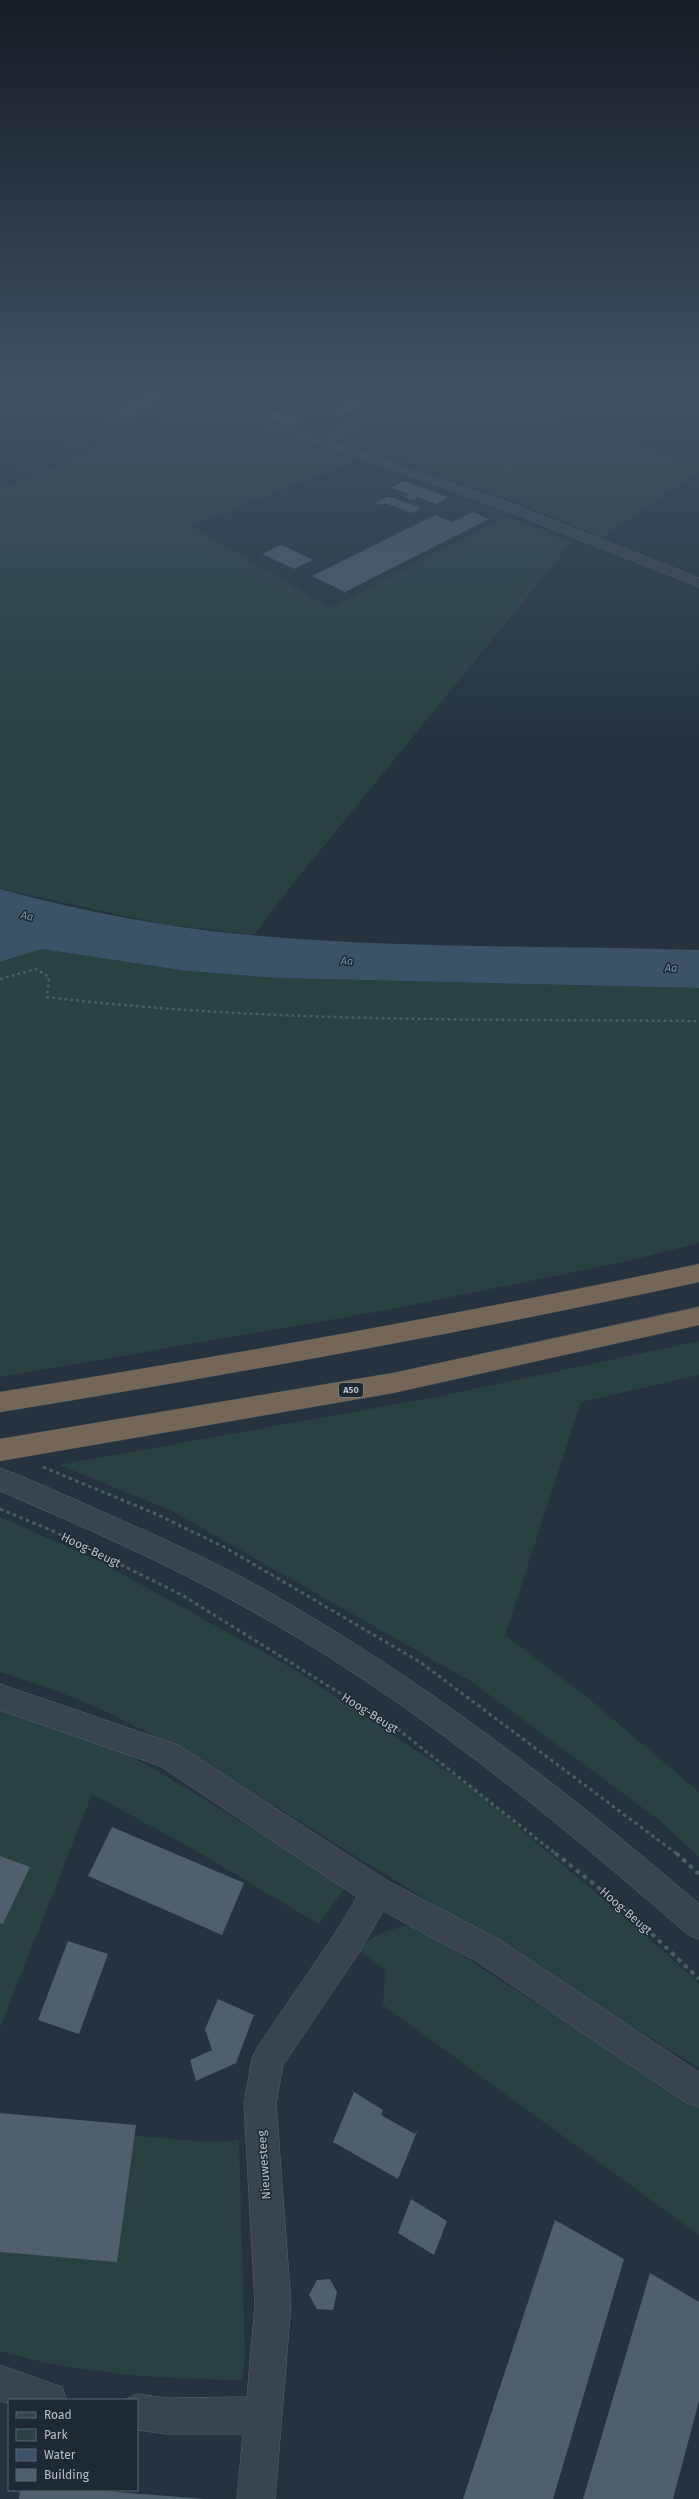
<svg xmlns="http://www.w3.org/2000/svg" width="699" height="2499" font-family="'Fira Sans',sans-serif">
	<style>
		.green { fill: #294141 }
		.water { fill: #3c5267 }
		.building { fill: #515e6d }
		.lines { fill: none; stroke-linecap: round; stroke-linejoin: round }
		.minor-casing { stroke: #58626d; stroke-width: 1 }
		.highway-casing { stroke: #454f5a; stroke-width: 1 }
		.path-far3 { stroke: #485e5f; stroke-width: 1.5; stroke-dasharray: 1.5 1.5; stroke-linecap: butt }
		.path-far2 { stroke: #485e5f; stroke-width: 2.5; stroke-dasharray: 3 3; stroke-linecap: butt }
		.path-far1 { stroke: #485e5f; stroke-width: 3; stroke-dasharray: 3.5 3.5; stroke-linecap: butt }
		.path { stroke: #485e5f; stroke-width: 4; stroke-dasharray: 4.5 4.5; stroke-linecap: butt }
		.minor { fill: #3a444f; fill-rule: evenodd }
		.highway { fill: #756758; fill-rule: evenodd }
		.labels { text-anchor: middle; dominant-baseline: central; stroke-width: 3; stroke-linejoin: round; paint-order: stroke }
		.shield { fill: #1f2934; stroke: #89929d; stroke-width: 1 }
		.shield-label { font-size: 9px; font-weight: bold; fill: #b7bfca }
		.water-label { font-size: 11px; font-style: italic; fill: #7892ab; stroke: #1f2934 }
		.near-street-label { font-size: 12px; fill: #b7bfca; stroke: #1f2934 }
	</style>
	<rect width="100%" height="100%" fill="#26333f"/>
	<g class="green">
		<path d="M89,392H160L174,397L111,425Z"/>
		<path d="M201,392H262L235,404Z"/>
		<path d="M433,392H464L699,465V473L602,537L509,499L339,440Z"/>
		<path d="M194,404L359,460L191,526L330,608L508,516L572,542L292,885L254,935L163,924L0,889V490Z"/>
		<path d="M42,949L187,971L278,978L699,988V1243L628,1261L387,1310L0,1377V962Z"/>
		<path d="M699,1341V1375L581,1402L505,1635L589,1699L699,1792V1857L658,1819L472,1682L170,1510L59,1465L436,1397Z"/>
		<path d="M0,1517L99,1561L297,1671L475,1790L659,1947L699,1984V2068C581,1995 463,1922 344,1849C235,1781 125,1708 0,1672Z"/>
		<path d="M0,1705L108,1745L147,1765L347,1885L319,1924L186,1845L92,1794L0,2028Z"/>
		<path d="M415,1925L699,2108V2235L383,2005L385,1970L358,1950C378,1932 388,1929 415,1925Z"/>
		<path d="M0,2125L210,2142L239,2140L245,2358L242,2380C162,2379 77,2374 0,2351Z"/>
	</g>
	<path class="water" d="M0,889C84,912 174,929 261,936C406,949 553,945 699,950V988L278,978L187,971L42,949L0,962Z"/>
	<g class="building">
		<path d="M0,392H32V393L0,400Z"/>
		<path d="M152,392H160L169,397L128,416L112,411Z"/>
		<path d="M352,400L364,404L341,415L330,411Z"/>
		<path d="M282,403L291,407L285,409L276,406Z"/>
		<path d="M282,410L290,413L285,416L302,418L289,424L263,416Z"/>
		<path d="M403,481L448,497L436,504L418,497L413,500L404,497L409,494L391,488Z"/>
		<path d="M387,497L394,498L421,508L412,513L385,503L382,505L375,503Z"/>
		<path d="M473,512L489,519L345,592L312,576L435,515L452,522Z"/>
		<path d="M281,545L284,546L313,560L294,569L262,554Z"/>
		<path d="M112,1827L244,1883L222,1935L88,1876Z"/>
		<path d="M0,1856L30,1867L3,1924L0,1923Z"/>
		<path d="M68,1941L108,1954L79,2034L38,2020Z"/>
		<path d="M218,1999L254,2015L236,2063L196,2081L190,2060L212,2050L205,2029Z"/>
		<path d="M354,2092L383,2110L381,2115L415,2134L418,2129L398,2179L333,2142Z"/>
		<path d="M0,2113L136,2125L117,2262L0,2252Z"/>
		<path d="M411,2199L447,2221L434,2255L398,2233Z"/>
		<path d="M555,2220L624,2259L553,2499H463Z"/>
		<path d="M650,2273L699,2302V2401L673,2499H583Z"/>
		<path d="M330,2279L337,2292L333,2310L317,2309L309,2295L317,2280Z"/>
		<path d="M20,2490H90L206,2499H19Z"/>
	</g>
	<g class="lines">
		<g class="minor-casing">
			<g id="minor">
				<path d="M172,392H189L321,438L409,392H423L332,442L502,500L699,578V587L494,506Z"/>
				<path d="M0,1468C33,1480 64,1495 96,1509C153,1534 210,1559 265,1590C421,1678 563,1787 699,1904V1939L688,1935C549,1814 405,1695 243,1606C164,1562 82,1526 0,1491Z"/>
				<path d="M0,1684L178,1745L388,1881L498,1939L699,2072V2107L687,2103L476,1961L383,1911L360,1951L283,2065L276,2103L291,2304L275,2499H237L243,2434H167L137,2430V2400H124L137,2394L167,2398L247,2397L255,2304L244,2103L252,2059L257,2048L338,1929L357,1897L160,1766L0,1710Z"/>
				<path d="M0,2365L62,2387L67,2400H9V2404L0,2401Z"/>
			</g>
		</g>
		<g class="highway-casing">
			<g id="highway">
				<path d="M699,1264V1282C467,1332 234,1374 0,1412V1392C234,1355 467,1313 699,1264Z"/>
				<path d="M699,1307V1325L393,1393L0,1461V1439L393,1373Z"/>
			</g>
		</g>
		<path class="path-far3" d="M0,481L168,403"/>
		<path class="path-far2" d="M0,979L36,969L49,977L47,997C263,1023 482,1019 699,1021"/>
		<g class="path-far1">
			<path d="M43,1467L156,1514L226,1548L420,1662L677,1854"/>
			<path d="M0,1509L53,1531L182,1595L399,1730L556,1854"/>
		</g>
		<g class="path">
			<path d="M555,1853L630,1913L699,1979"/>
			<path d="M676,1853L699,1874"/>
		</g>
		<use href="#minor" class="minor"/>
		<use href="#highway" class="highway"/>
	</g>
	<linearGradient id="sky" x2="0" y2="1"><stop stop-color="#151c23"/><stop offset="0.53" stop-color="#415063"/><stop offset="1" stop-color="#415063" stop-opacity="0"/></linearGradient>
	<rect width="699" height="742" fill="url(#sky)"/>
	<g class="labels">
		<rect class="shield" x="339" y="1383" width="24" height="14" rx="3"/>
		<g class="shield-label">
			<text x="351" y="1390">A50</text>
		</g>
		<g class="water-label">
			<text transform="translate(27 916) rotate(12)">Aa</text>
			<text transform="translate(347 961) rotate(3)">Aa</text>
			<text transform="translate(671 968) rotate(1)">Aa</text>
		</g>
		<g class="near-street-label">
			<text transform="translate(91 1550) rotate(26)">Hoog-Beugt</text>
			<text transform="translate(370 1713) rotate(32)">Hoog-Beugt</text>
			<text transform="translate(626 1911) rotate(41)">Hoog-Beugt</text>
			<text transform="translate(264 2165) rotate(-94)">Nieuwesteeg</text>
		</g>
	</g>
	<rect x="8" y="2399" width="130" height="92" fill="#1f2934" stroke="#5c6570"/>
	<rect x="16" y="2412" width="20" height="6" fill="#3a444f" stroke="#5c6570"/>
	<text x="44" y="2419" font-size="12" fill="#b7bfca">Road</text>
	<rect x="16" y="2429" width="20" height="12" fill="#294141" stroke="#5c6570"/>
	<text x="44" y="2439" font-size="12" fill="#b7bfca">Park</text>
	<rect x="16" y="2449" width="20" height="12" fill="#3c5267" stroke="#5c6570"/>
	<text x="44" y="2459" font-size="12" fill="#b7bfca">Water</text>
	<rect x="16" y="2469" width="20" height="12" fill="#515e6d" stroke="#5c6570"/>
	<text x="44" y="2479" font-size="12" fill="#b7bfca">Building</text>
</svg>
